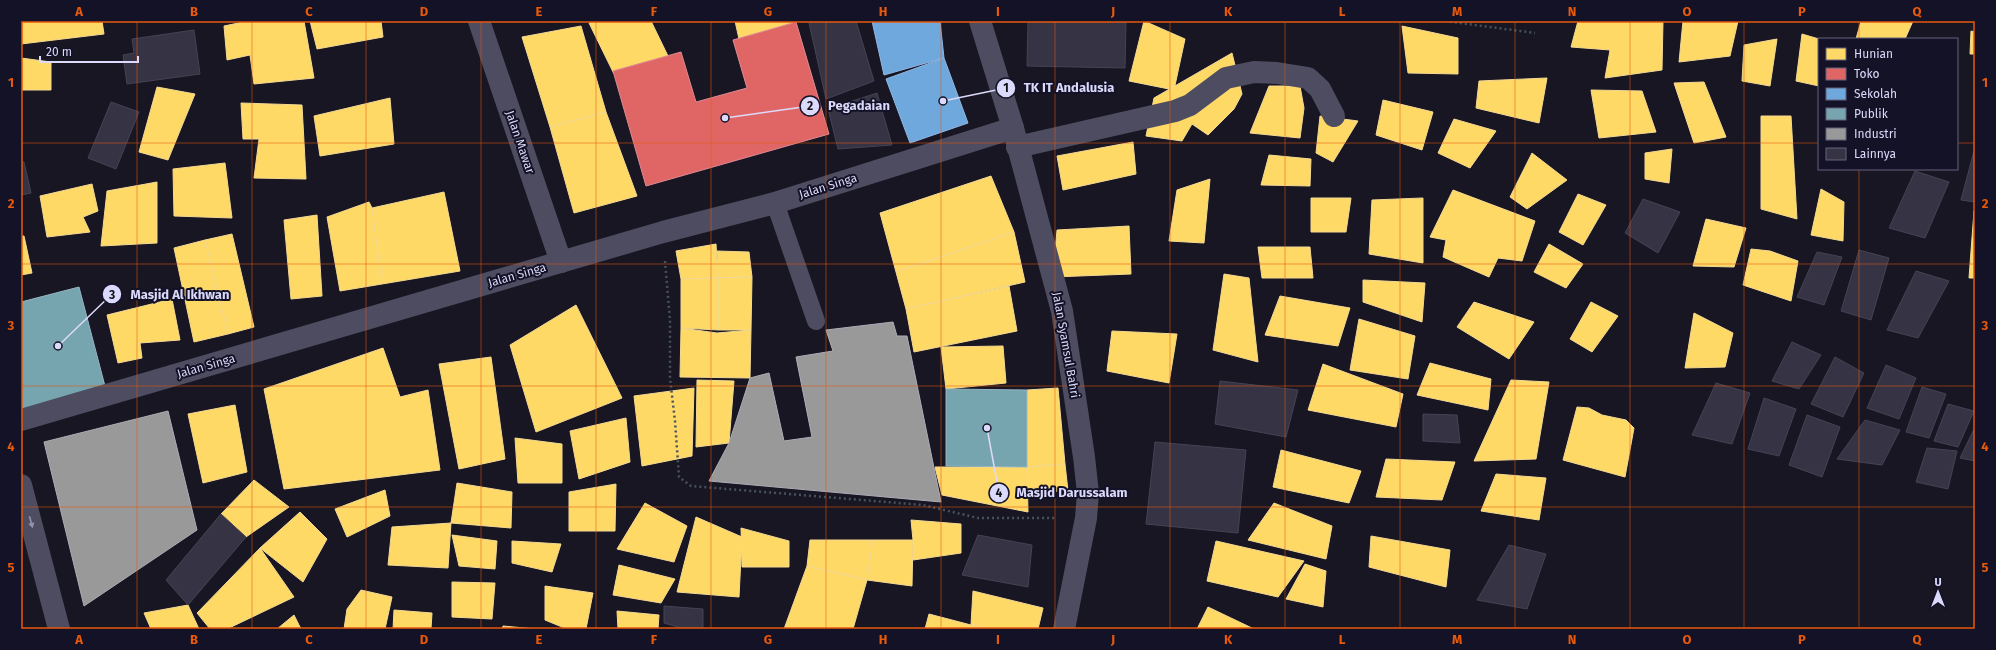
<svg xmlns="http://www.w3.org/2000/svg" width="1996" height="650" font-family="'Fira Sans',sans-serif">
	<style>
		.homes { fill: #ffd966; stroke: #f4d993 }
		.shops { fill: #e06666; stroke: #df8993 }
		.schools { fill: #6fa8dc; stroke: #90b7e6 }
		.public { fill: #76a5af; stroke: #95b5c6 }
		.industry { fill: #999; stroke: #adacb7 }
		.building { fill: #363444; stroke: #454255 }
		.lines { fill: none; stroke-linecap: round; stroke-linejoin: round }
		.path { stroke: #46525e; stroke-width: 2.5; stroke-dasharray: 2 3; stroke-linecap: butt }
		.service { stroke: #4d4c61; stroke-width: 18 }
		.minor { stroke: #4d4c61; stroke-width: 22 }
		.tertiary { stroke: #4d4c61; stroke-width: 22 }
		.oneway { fill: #9493ae }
		.grid { fill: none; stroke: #e8590c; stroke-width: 1; stroke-opacity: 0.55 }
		.labels { text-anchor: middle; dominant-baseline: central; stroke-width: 4; stroke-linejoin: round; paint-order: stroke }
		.street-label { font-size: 12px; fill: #dcdafc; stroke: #141226 }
		.leader { fill: none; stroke: #dcdafc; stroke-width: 1.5 }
		.callout-dot { fill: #dcdafc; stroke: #141226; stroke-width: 1.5 }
		.mark-label { font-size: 12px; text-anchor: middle; font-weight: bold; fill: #111 }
		.callout-label { font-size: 13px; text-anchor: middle; font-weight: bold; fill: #dcdafc; stroke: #141226; stroke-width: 4; stroke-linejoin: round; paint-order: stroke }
		.neatline { fill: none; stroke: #e8590c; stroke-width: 1.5 }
		.grid-label { font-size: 13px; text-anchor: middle; font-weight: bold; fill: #e8590c }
	</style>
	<rect width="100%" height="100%" fill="#181622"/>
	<g class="homes">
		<path d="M21,21H102L104,34L21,44Z"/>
		<path d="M248,21H304L314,78L254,84L250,55L227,60L224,26Z"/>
		<path d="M310,21H381L383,37L317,49Z"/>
		<path d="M600,21H651L668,56L614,74L589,23Z"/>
		<path d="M735,21H796V22L739,39Z"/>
		<path d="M1144,21L1185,39L1174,90L1129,81Z"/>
		<path d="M1578,21H1663L1662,70L1605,78L1610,50L1571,47Z"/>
		<path d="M1683,21H1738L1730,56L1679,62Z"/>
		<path d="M1861,21H1913L1905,39H1856Z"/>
		<path d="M581,26L606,112L550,127L522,37Z"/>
		<path d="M1402,26L1458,38V74L1408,73Z"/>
		<path d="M1971,31L1975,32V54H1970Z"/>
		<path d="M1802,34L1819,39V86L1796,81Z"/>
		<path d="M1777,39L1770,86L1742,81L1744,45Z"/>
		<path d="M1232,53L1242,94L1234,109L1208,135L1192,124L1182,141L1146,136L1154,98Z"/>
		<path d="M21,58L51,62V90H21Z"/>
		<path d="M1547,78L1539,123L1476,108L1479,81Z"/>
		<path d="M1704,82L1726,137L1694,143L1674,83Z"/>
		<path d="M1269,86H1300L1304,108L1300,138L1250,133Z"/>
		<path d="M157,87L195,94L168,160L139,152Z"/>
		<path d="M1591,90L1642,91L1656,132L1599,138Z"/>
		<path d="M390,98L394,144L320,156L314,116Z"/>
		<path d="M1383,100L1433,112L1422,150L1376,135Z"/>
		<path d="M241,103L302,105L306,179L254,178L259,139H243Z"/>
		<path d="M606,112L637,196L574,213L550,127Z"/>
		<path d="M1320,116L1358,121L1333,162L1316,153Z"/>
		<path d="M1761,116H1791L1797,219L1761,209Z"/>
		<path d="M1454,119L1496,131L1470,168L1438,153Z"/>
		<path d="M1133,142L1136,174L1063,190L1057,156Z"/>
		<path d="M1672,149L1669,183L1645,179V153Z"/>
		<path d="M1532,153L1567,180L1527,209L1510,197Z"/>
		<path d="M1269,155L1311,159L1310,186L1261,185Z"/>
		<path d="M225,163L232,218L174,216L173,169Z"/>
		<path d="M991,176L1014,232L896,272L880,213Z"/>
		<path d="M1210,179L1204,243L1169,241L1177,190Z"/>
		<path d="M157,182V243L101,246L107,191Z"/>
		<path d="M92,184L98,211L83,217L90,232L47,237L40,196Z"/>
		<path d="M1821,189L1844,202L1843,241L1811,235Z"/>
		<path d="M1453,190L1535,221L1522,261L1498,258L1489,277L1443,257L1446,240L1430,237Z"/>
		<path d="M444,192L460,271L382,284L372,208Z"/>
		<path d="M1578,194L1606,205L1583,245L1559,232Z"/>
		<path d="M1311,198H1351L1346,232H1311Z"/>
		<path d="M1423,198V263L1369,254L1372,200Z"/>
		<path d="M369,202L372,208L382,284L340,291L327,217Z"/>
		<path d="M1974,211L1975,278H1969Z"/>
		<path d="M317,215L322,296L291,299L284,220Z"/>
		<path d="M1706,219L1746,228L1734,267L1693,266Z"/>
		<path d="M1129,226L1131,274L1053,277L1057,230Z"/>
		<path d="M1014,232L1025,282L906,309L896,272Z"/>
		<path d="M232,234L254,327L228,334L205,240Z"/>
		<path d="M21,236H24L32,273L21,275Z"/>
		<path d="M205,240L228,334L194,342L174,248Z"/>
		<path d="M716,244L718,278L681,279L676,251Z"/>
		<path d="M1549,244L1583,264L1566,288L1534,272Z"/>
		<path d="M1258,247H1310L1313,278H1262Z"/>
		<path d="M1751,249L1770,251L1798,261L1791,301L1743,285Z"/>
		<path d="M717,251L749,252L752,277L718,278Z"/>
		<path d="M1224,274L1249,278L1258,362L1213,350Z"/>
		<path d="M752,277L751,330H718V278Z"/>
		<path d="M718,278V330L681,328V279Z"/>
		<path d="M1363,280L1425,283L1422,322L1363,302Z"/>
		<path d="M1009,286L1017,331L914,352L906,309Z"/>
		<path d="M1280,296L1350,308L1338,346L1265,335Z"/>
		<path d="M172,299L180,340L140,343L142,358L118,363L107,315Z"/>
		<path d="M1474,302L1534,322L1509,359L1457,327Z"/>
		<path d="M1591,302L1618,316L1592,352L1570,339Z"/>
		<path d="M576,305L622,398L536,432L510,345Z"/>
		<path d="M1694,313L1733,333L1725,367L1685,368Z"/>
		<path d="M1359,319L1415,336L1408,379L1350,370Z"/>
		<path d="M681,328L717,333L751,330L750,378L680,377Z"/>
		<path d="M1112,331L1177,334L1169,383L1107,371Z"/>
		<path d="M1003,346L1006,383L946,389L941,347Z"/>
		<path d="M383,348L400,397L428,390L440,470L284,489L264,389Z"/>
		<path d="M491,357L505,459L459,469L439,364Z"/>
		<path d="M1430,363L1491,379L1488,410L1417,395Z"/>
		<path d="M1323,364L1403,394L1396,427L1308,410Z"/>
		<path d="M697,380L734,381L729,443L696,447Z"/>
		<path d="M1511,380L1549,382L1536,459L1474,461Z"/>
		<path d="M694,388L692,456L642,466L634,396Z"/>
		<path d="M1058,388L1065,464L1027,467V390Z"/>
		<path d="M235,405L247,472L203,483L188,414Z"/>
		<path d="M1577,407L1589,408L1602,415L1626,420L1634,428L1625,477L1563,460Z"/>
		<path d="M626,418L630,462L579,479L570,431Z"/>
		<path d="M515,438L562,444V483H518Z"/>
		<path d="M1281,450L1361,471L1349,503L1273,487Z"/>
		<path d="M1386,459L1455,462L1442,500L1376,497Z"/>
		<path d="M1065,464L1068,491L1027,492V467Z"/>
		<path d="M935,467H1027L1028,512L942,495Z"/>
		<path d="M1496,474L1546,478L1539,520L1481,511Z"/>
		<path d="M254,480L289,507L246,537L221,514Z"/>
		<path d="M457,483L512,492L511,528L451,523Z"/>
		<path d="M616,484L615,531H569V492Z"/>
		<path d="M385,490L390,516L347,537L335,509Z"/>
		<path d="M645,503L687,526L674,562L617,549Z"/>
		<path d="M1274,503L1332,526L1326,559L1248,540Z"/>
		<path d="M300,512L327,539L303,582L260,548Z"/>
		<path d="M696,517L742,537L739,597L677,592Z"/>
		<path d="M911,520L961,524V553L913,560V540Z"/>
		<path d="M451,523L448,568L388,565L392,527Z"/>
		<path d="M741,528L789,541V567H742Z"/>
		<path d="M452,535L497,541L495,569L459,566Z"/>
		<path d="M1371,536L1450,550L1446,587L1369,567Z"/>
		<path d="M810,540H873L867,580L807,566Z"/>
		<path d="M873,540H913L912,586L867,580Z"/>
		<path d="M512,541L561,544L552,572L512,563Z"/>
		<path d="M1216,541L1304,561L1278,597L1207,581Z"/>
		<path d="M260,548L294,597L227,629H210L197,613Z"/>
		<path d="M1305,564L1326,571L1323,607L1286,599Z"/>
		<path d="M619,565L675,579L661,603L613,595Z"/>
		<path d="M807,566L867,580L853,629H784Z"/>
		<path d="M452,582L495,583L492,619L452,617Z"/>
		<path d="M545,586L593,593L586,629H567L545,620Z"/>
		<path d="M361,590L392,597L385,629H344L347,609Z"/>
		<path d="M973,591L1043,608L1038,629H990L971,625Z"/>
		<path d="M188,605L199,629H151L144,613Z"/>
		<path d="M1208,607L1254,629H1197Z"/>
		<path d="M394,610L432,613L431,629H393Z"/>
		<path d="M617,611L659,615L658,629H618Z"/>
		<path d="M929,614L971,625L990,629H925Z"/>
		<path d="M294,615L301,629H277Z"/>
		<path d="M503,626L536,629H502Z"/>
	</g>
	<path class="shops" d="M796,22L829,134L646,186L613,71L681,52L696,102L747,88L733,40Z"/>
	<g class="schools">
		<path d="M872,21H940L944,58L884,75Z"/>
		<path d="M944,58L968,123L910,143L886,79Z"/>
	</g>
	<g class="public">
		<path d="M79,287L106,390L21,412V302Z"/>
		<path d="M946,389L1027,390V467L946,466Z"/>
	</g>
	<g class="industry">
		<path d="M893,322L897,336H907L941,502L709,481L729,443L750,378L769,373L784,441L812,437L796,357L833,351L826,330Z"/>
		<path d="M168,411L197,530L84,606L44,442Z"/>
	</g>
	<g class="building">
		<path d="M817,21H856L874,81L826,99L809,23Z"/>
		<path d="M1028,21L1126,22L1125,68L1027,66Z"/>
		<path d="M194,30L200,74L127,84L123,55L134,53L132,39Z"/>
		<path d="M877,93L892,145L838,149L828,109Z"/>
		<path d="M111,102L139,112L116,169L88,158Z"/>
		<path d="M1974,151L1975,202L1961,200Z"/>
		<path d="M21,162H24L31,193L21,195Z"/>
		<path d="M1915,171L1949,182L1925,238L1889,228Z"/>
		<path d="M1643,199L1680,212L1658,253L1625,233Z"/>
		<path d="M1859,250L1889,258L1871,320L1841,311Z"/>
		<path d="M1817,252L1842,257L1824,305L1797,297Z"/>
		<path d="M1916,271L1949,281L1918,338L1887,330Z"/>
		<path d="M1792,342L1821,355L1799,389L1772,381Z"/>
		<path d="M1835,357L1864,373L1843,417L1811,404Z"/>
		<path d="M1886,365L1916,378L1899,419L1867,408Z"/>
		<path d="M1220,381L1298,390L1286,437L1215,424Z"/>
		<path d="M1716,383L1750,393L1732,444L1692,435Z"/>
		<path d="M1922,387L1946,394L1929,438L1906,432Z"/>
		<path d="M1764,398L1796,409L1779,456L1748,449Z"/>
		<path d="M1948,404L1974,411L1958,447L1934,441Z"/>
		<path d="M1423,414L1457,415L1460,443L1423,441Z"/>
		<path d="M1807,415L1840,427L1822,477L1789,465Z"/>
		<path d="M1865,420L1900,430L1882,465L1837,459Z"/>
		<path d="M1975,427V461L1960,458Z"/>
		<path d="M1155,442L1246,450L1238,533L1146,524Z"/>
		<path d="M1927,448L1957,451L1948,489L1916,482Z"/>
		<path d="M221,514L246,537L188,605L166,580Z"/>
		<path d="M978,535L1032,545L1028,587L962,575Z"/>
		<path d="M1509,545L1546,554L1527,609L1477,600Z"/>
		<path d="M664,606L703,609V629H685L664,623Z"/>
	</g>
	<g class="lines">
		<g class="path">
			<path d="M1445,21L1535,33"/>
			<path d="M665,261L670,320V378L675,421L679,477L691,486L923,505L978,518H1057"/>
		</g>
		<path class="service" d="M775,203L816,321"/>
		<g class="minor">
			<path d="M479,21L561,262"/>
			<path d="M980,21L1013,128L1062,311L1084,457L1088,493L1086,518L1064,629"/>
			<path d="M1017,147L1175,111L1190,105L1226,78L1254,72L1277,73L1308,78L1320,89L1334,116"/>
			<path d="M21,420L663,232L775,203L1013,128"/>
		</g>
		<path class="tertiary" d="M21,485L59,629"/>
	</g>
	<defs><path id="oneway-solid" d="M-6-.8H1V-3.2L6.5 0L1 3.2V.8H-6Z"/></defs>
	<use class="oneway" href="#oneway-solid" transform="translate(31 522) rotate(75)"/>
	<path class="grid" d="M137,21V629M252,21V629M366,21V629M481,21V629M596,21V629M711,21V629M826,21V629M941,21V629M1055,21V629M1170,21V629M1285,21V629M1400,21V629M1515,21V629M1630,21V629M1744,21V629M1859,21V39M21,143H1819M1957,143H1975M1859,169V629M21,264H1975M21,386H1975M21,507H1975"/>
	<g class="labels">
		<g class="street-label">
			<text transform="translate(520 142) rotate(71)">Jalan Mawar</text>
			<text transform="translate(828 186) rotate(-17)">Jalan Singa</text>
			<text transform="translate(517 275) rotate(-16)">Jalan Singa</text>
			<text transform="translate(1066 345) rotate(80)">Jalan Syamsul Bahri</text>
			<text transform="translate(206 366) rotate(-16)">Jalan Singa</text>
		</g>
	</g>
	<path class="leader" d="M943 101L1006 88M725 118L810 106M58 346L112 294M987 428L999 493"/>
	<g class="callout-dot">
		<circle cx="943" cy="101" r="4"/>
		<circle cx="725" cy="118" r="4"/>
		<circle cx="58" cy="346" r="4"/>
		<circle cx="987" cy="428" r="4"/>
		<circle cx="1006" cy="88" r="10"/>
		<circle cx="810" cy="106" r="10"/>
		<circle cx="112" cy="294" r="10"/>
		<circle cx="999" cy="493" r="10"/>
	</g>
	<g class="mark-label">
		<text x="1006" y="92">1</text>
		<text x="810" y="110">2</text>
		<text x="112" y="299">3</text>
		<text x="999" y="497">4</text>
	</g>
	<g class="callout-label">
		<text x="1069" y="92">TK IT Andalusia</text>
		<text x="859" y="110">Pegadaian</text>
		<text x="180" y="299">Masjid Al Ikhwan</text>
		<text x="1072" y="497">Masjid Darussalam</text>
	</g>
	<rect width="1996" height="650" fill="none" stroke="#141226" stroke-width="44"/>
	<rect x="1818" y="38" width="140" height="132" fill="#141226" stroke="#64627c"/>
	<rect x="1826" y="48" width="20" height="12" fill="#ffd966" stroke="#64627c"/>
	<text x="1854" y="58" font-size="12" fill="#dcdafc">Hunian</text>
	<rect x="1826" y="68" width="20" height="12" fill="#e06666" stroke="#64627c"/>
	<text x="1854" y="78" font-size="12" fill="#dcdafc">Toko</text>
	<rect x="1826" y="88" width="20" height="12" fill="#6fa8dc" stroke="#64627c"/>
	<text x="1854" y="98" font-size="12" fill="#dcdafc">Sekolah</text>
	<rect x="1826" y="108" width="20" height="12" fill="#76a5af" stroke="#64627c"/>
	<text x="1854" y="118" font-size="12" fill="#dcdafc">Publik</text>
	<rect x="1826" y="128" width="20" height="12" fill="#999999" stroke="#64627c"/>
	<text x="1854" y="138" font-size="12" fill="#dcdafc">Industri</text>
	<rect x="1826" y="148" width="20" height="12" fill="#363444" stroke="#64627c"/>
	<text x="1854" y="158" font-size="12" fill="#dcdafc">Lainnya</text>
	<g transform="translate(1938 592)" stroke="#141226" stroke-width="3" paint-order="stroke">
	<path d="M0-3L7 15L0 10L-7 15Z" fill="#dcdafc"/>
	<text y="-6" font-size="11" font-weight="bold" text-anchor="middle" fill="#dcdafc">U</text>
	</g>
	<path d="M40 56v6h98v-6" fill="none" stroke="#dcdafc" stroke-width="2"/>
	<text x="46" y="56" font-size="12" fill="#dcdafc" stroke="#141226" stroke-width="3" paint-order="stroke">20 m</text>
	<rect x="22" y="22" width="1952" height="606" class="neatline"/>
	<g class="grid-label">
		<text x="79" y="16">A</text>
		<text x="194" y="16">B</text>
		<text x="309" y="16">C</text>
		<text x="424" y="16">D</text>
		<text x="539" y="16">E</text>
		<text x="654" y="16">F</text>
		<text x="768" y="16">G</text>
		<text x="883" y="16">H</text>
		<text x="998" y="16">I</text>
		<text x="1113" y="16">J</text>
		<text x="1228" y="16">K</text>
		<text x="1342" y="16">L</text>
		<text x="1457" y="16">M</text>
		<text x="1572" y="16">N</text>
		<text x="1687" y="16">O</text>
		<text x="1802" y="16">P</text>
		<text x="1917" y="16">Q</text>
		<text x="11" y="87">1</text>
		<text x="1985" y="87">1</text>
		<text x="11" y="208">2</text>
		<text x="1985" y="208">2</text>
		<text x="11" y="330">3</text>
		<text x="1985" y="330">3</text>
		<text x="11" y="451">4</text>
		<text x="1985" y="451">4</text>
		<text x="11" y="572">5</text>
		<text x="1985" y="572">5</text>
		<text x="79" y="644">A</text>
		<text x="194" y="644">B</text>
		<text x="309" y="644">C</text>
		<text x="424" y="644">D</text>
		<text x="539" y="644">E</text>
		<text x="654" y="644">F</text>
		<text x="768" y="644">G</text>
		<text x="883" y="644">H</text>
		<text x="998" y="644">I</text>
		<text x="1113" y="644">J</text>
		<text x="1228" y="644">K</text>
		<text x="1342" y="644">L</text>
		<text x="1457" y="644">M</text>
		<text x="1572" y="644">N</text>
		<text x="1687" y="644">O</text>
		<text x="1802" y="644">P</text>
		<text x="1917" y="644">Q</text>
	</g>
</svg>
